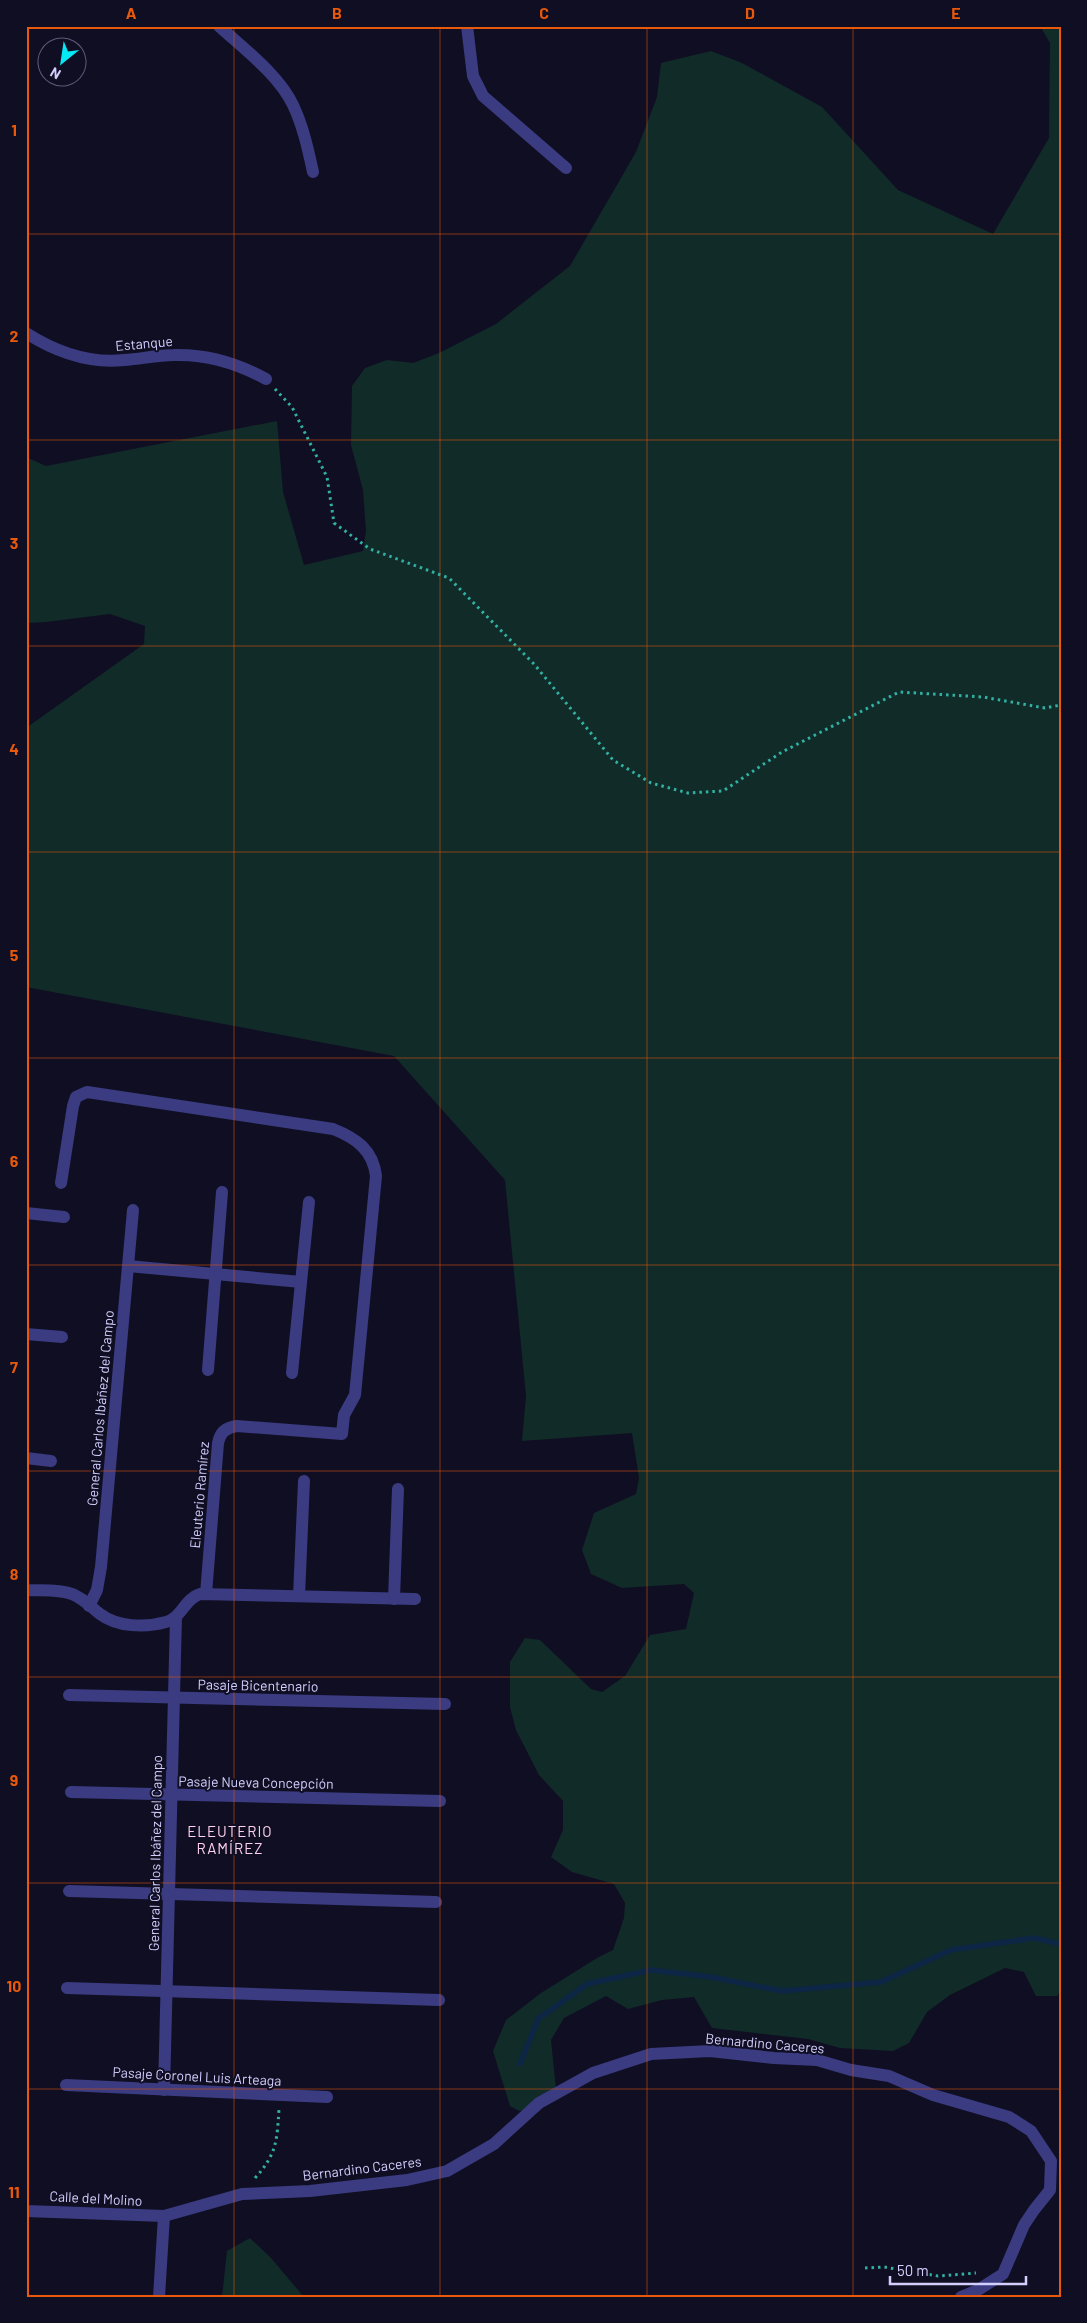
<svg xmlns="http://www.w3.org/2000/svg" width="1087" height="2323" font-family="Barlow,sans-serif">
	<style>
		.green { fill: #112b29 }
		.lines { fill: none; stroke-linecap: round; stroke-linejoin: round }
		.stream { stroke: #0d2646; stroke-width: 5.5 }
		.path { stroke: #31b1a3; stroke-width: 3; stroke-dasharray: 2.5 4; stroke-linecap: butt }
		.minor { stroke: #3a3b80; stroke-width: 12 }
		.grid { fill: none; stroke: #e8590c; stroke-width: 1; stroke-opacity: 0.55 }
		.labels { text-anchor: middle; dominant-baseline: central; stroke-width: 4; stroke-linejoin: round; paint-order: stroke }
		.street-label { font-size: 14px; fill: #d2cffe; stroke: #100e22 }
		.neighbourhood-label { font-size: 15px; letter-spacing: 1px; fill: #fed1f0; stroke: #100e22 }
		.neatline { fill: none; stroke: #e8590c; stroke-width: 2 }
		.grid-label { font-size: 16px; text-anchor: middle; font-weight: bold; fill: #e8590c }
	</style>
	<rect width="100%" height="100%" fill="#100e22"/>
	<g class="green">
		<path d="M1040,26H1061V1991L1057,1996H1036L1024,1972L1005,1968L950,1995L927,2012L909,2043L893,2051L840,2048L808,2039L712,2028L694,1997L662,2000L628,2009L606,1996L564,2018L551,2040L556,2090L545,2105L519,2111L510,2106L493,2051L506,2020L541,1993L597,1958L613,1950L624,1918L625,1903L614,1884L572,1872L551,1857L563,1830V1801L539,1775L516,1730L510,1707V1662L525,1638L540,1640L591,1689L602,1692L625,1676L650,1635L686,1629L694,1593L684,1584L622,1588L591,1574L582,1550L594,1513L636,1494L639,1478L632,1433L522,1441L526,1396L505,1180L394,1056L26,987V728L144,644L145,626L110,614L46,622L26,623V457L46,466L277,421L283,492L304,565L363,551L366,531L363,490L351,445L352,386L365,368L387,360L413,363L439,353L496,324L570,266L636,152L657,97L661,63L711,51L742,63L822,107L898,190L993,234L1049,138L1050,43Z"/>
		<path d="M250,2238L271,2258L304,2297H222L227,2251Z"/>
	</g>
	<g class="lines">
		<path class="stream" d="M520,2064L538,2019L587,1984L651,1970L711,1977L782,1991L881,1982L951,1950L1034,1938L1061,1944"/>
		<g class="path">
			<path d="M275,389L292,407L327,477L334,523L370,549L449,578L534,664L613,760L651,783L688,793L723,791L782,752L899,692L983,697L1045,708L1061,705"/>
			<path d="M255,2178C277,2154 277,2140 279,2109"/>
			<path d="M865,2268L884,2267L938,2276L976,2273"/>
		</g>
		<g class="minor">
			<path d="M219,26C244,49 278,74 293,105C303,126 308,149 313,172"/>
			<path d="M467,26L473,76L483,96L566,168"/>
			<path d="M26,333C56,352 88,364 124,360C141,359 157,355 174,355C207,354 237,363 266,379"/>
			<path d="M61,1183L73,1106L76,1097L87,1092L333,1129C356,1138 373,1150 376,1176L355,1395L344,1415L342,1434L237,1426C227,1427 220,1432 218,1443L206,1594"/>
			<path d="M26,1213L64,1217"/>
			<path d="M128,1266L301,1282"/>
			<path d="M26,1334L62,1337"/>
			<path d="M208,1370L222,1192"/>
			<path d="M292,1373L309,1202"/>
			<path d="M26,1458L51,1461"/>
			<path d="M26,1590C41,1591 58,1589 72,1594C83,1598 91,1607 100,1614C117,1627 145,1628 166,1622C182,1618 184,1599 200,1594L415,1599"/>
			<path d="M299,1596L304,1481"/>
			<path d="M394,1599L398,1489"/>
			<path d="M89,1606L97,1590L101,1567L133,1210"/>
			<path d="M69,1695L445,1704"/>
			<path d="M71,1792L440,1801"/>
			<path d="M69,1891L436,1902"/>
			<path d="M67,1988L439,2000"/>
			<path d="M66,2085L327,2097"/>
			<path d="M164,2090L176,1617"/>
			<path d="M26,2211L164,2216L242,2194L310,2191L407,2180L447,2171L494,2144L539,2103L593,2073L651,2054L710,2051L774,2058L817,2060L851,2070L889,2076L933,2095L1009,2117L1031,2131L1051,2161L1050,2190L1034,2210L1024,2225L1003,2274L978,2290L961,2297"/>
			<path d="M159,2297L164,2216"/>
		</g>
	</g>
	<path class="grid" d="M234,26V2297M440,26V2297M647,26V2297M853,26V2297M26,234H1061M26,440H1061M26,646H1061M26,852H1061M26,1058H1061M26,1265H1061M26,1471H1061M26,1677H1061M26,1883H1061M26,2089H1061"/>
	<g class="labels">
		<g class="street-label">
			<text transform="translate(144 343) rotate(-5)">Estanque</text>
			<text transform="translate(100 1408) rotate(-85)">General Carlos Ibáñez del Campo</text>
			<text transform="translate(199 1495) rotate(-85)">Eleuterio Ramírez</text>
			<text transform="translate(258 1685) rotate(1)">Pasaje Bicentenario</text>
			<text transform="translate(256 1782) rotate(1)">Pasaje Nueva Concepción</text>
			<text transform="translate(155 1853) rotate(-89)">General Carlos Ibáñez del Campo</text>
			<text transform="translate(765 2043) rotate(5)">Bernardino Caceres</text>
			<text transform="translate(197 2076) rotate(3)">Pasaje Coronel Luis Arteaga</text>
			<text transform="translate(362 2168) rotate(-7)">Bernardino Caceres</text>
			<text transform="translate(96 2198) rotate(3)">Calle del Molino</text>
		</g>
		<g class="neighbourhood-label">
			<text x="230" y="1831">ELEUTERIO<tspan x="230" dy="17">RAMÍREZ</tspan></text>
		</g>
	</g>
	<rect width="1087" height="2323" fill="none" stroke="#100e22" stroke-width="55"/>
	<g transform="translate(62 62) rotate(210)"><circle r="24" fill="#100e22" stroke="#5e5b7a"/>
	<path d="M0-4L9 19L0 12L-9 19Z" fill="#05e9f5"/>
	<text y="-8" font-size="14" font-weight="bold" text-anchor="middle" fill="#d2cffe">N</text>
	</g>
	<path d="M890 2276v8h136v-8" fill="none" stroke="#d2cffe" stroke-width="2.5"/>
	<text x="897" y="2276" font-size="15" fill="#d2cffe" stroke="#100e22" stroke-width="4" paint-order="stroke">50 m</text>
	<rect x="28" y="28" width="1032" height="2268" class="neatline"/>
	<g class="grid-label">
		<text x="131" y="19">A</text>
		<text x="337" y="19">B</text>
		<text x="544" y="19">C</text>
		<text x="750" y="19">D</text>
		<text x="956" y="19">E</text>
		<text x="14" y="136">1</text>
		<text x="14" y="342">2</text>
		<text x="14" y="549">3</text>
		<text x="14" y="755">4</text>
		<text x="14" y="961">5</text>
		<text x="14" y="1167">6</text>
		<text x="14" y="1373">7</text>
		<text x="14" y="1580">8</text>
		<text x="14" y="1786">9</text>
		<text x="14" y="1992">10</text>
		<text x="14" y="2198">11</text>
	</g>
</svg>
